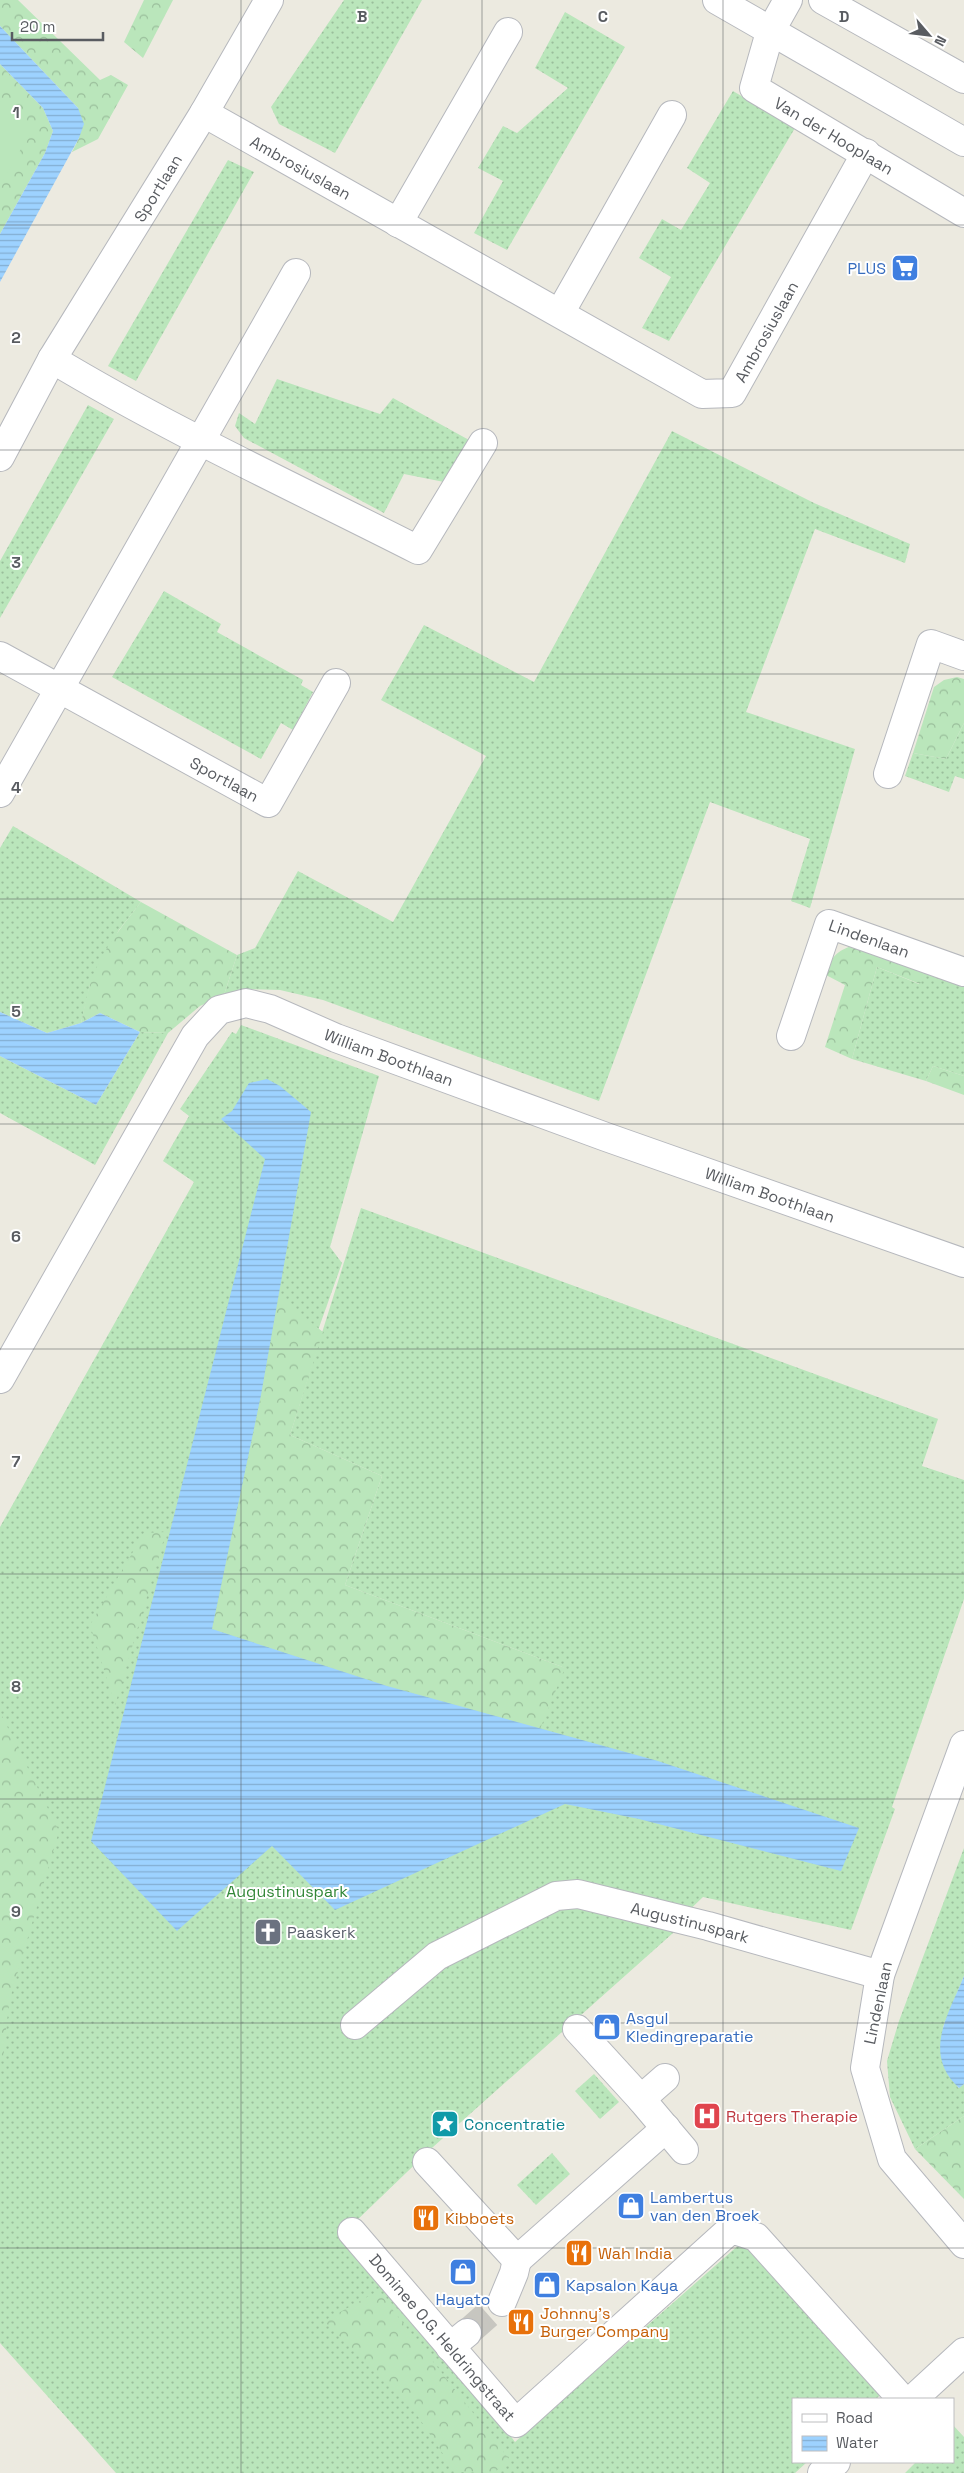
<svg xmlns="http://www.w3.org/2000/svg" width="964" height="2473" font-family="'Space Grotesk',sans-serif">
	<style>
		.grass { fill: url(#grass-dots) }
		.forest { fill: url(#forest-crowns) }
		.pitch { fill: #bae6bb }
		.water { fill: url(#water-rules) }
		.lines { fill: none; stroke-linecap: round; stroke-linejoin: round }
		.pedestrian-tunnel { stroke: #c7c6c0; stroke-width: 28; stroke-dasharray: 28 14; stroke-linecap: butt }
		.pedestrian-casing { stroke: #b6b8bd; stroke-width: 30 }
		.minor-casing { stroke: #b6b8bd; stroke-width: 30 }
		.tertiary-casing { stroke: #b6b8bd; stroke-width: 30 }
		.pedestrian { stroke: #fff; stroke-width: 28 }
		.minor { stroke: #fff; stroke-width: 28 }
		.tertiary { stroke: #fff; stroke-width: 28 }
		.grid { fill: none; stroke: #595c61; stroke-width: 1; stroke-opacity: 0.55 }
		.labels { text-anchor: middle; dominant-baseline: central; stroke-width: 4; stroke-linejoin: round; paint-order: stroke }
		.street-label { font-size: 16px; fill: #595c61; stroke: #fff }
		.shop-label { font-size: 16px; fill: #366cbe; stroke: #fff; text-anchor: start }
		.park-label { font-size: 16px; fill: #328738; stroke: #fff }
		.worship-label { font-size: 16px; fill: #5b616d; stroke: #fff; text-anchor: start }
		.health-label { font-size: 16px; fill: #be3a42; stroke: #fff; text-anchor: start }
		.culture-label { font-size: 16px; fill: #0d838f; stroke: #fff; text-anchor: start }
		.food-label { font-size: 16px; fill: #c56008; stroke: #fff; text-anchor: start }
		.grid-label { font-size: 16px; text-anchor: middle; font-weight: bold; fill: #595c61; stroke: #fff; stroke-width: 4; stroke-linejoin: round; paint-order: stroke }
	</style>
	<defs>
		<pattern id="grass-dots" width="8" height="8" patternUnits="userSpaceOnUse" patternTransform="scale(1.25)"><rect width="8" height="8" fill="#bae6bb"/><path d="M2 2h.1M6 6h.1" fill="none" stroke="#9abe9b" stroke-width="1.8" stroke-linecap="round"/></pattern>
		<pattern id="forest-crowns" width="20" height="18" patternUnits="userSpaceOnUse" patternTransform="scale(1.25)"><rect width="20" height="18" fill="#bae6bb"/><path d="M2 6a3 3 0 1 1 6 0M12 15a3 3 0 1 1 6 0" fill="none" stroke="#9abe9b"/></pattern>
		<pattern id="water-rules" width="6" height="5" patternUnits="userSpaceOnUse" patternTransform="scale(1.25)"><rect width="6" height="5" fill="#9dd2ff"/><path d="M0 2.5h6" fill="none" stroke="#83aed2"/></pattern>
	</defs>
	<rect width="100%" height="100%" fill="#eceae0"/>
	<g class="grass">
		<path d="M344,0H422L335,153L279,124L271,107Z"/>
		<path d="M565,12L625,47L507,250L474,233L503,181L478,168L503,126L517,133L568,88L535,68Z"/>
		<path d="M733,91L795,128L669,341L642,328L671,277L639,258L662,219L681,230L710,183L687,168Z"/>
		<path d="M228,160L254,172L136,381L108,366Z"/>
		<path d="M277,379L380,414L393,398L469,440L444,482L404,474L384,513L244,438L235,426L239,413L255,424Z"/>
		<path d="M88,405L114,419L0,618V561Z"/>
		<path d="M672,431L814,503L910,544L905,563L815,529L746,712L855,749L810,908L791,901L810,839L710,802L599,1101L323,1000L280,990L250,989L224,995L237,955L255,948L298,871L393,922L486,756L381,700L424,625L534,682Z"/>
		<path d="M164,591L221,624L217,632L303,680L301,685L313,692L293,730L281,723L261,759L112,677Z"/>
		<path d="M964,723V779L955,776L949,792L905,776L913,753L946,759Z"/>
		<path d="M13,826L141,902L119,930L90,985L81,1023L47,1033L0,1012V848Z"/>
		<path d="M877,967L919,984L927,967L964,982V1076L933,1066L926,1081L852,1059Z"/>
		<path d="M241,1025L379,1076L330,1247L342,1263L290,1409L257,1576L565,1668L345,1585L382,1476L290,1435L361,1208L938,1419L922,1466L964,1480V1599L892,1807L895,1809L851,1930L703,1897L679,1920L682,1925L433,2147L353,2224L515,2442L749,2236L885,2391L876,2399H793V2462H807L795,2473H116L0,2343V1527L194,1182L163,1161L189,1116L180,1109L232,1032L236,1034Z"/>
		<path d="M140,1032L168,1033L95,1165L0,1113V1056L96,1105Z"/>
		<path d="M964,1848V1976L943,2027L958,2088L964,2084V2116L915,2149L890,2097L887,2061L899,2021Z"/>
		<path d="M594,2074L619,2102L600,2119L575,2091Z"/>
		<path d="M552,2153L570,2174L536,2205L517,2185Z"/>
		<path d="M953,2425L964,2437V2473H905L916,2462H953Z"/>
	</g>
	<g class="forest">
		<path d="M0,0H18L100,80L111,75L128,85L98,139L72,152L79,138L78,108L0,26Z"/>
		<path d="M144,0H173L143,58L124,42Z"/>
		<path d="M0,64L43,108L53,131L45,153L0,234Z"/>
		<path d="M957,677L964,679V723L946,759L913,753L934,687L944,680Z"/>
		<path d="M141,902L237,955L224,995L200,1006L168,1033L140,1032L100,1013L81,1023C84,1010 86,997 90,985C99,954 122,926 141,902Z"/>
		<path d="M859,943L927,967L920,984L877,967L852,1059L825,1047L845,985L826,975C832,953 838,951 859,943Z"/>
		<path d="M933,1066L964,1076V1095L926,1081Z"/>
		<path d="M278,1296L323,1332L290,1435L382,1476L345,1585L565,1668L540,1729L387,1686L212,1629L254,1431Z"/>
		<path d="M166,1532L115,1705L90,1625L144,1533Z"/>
		<path d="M0,1712L59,1831L9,2002L3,2059L0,2057Z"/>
		<path d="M964,2116V2199L915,2149Z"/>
		<path d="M378,2291L509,2459L494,2473L455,2472L411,2406L324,2321Z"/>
	</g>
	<path class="pitch" d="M0,101L30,133L0,186Z"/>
	<g class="water">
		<path d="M0,26L78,108L84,124L79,138L0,282V234L45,153L53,131L43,108L0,64Z"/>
		<path d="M0,1012L47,1033L81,1023L100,1013L140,1032L96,1105L0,1056Z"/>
		<path d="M267,1079L280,1086L311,1112L261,1395L212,1629L387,1686L658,1761L859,1828L841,1871L639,1819L565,1804L335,1910L272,1846L177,1931L91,1841L265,1159L221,1119L232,1111L249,1083Z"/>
		<path d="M964,1976V2084L959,2088C922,2053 948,2016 964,1976Z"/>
	</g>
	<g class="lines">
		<path class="pedestrian-tunnel" d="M467,2333L502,2302"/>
		<g class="pedestrian-casing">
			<g id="pedestrian">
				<path d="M577,2029L641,2099"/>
				<path d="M665,2078L641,2099L684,2150"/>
				<path d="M427,2162L517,2260L666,2128"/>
				<path d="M502,2302L514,2273L517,2260"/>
				<path d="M450,2347L467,2333"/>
			</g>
		</g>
		<g class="minor-casing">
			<g id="minor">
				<path id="s1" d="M788,0L770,32L754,88L964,213"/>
				<path d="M823,0L964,79"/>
				<path id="s2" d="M204,113L702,394L732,393L866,153"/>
				<path d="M398,223L508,32"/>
				<path d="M560,313L672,115"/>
				<path d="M52,359C170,430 296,488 418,550L483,443"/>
				<path id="s3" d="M0,656L268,803L336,683"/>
				<path d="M888,774L931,644L964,656"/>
				<path d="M0,793L296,273"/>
				<path id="s4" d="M791,1036L829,924L964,972"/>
				<path id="s5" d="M0,1379L195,1036L219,1010L246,1003L270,1009L336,1038L606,1137L964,1263"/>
				<path d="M964,1745L880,1975L865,2068L892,2159L964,2244"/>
				<path id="s6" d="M355,2025L437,1956L556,1896L578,1894L708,1926L880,1975"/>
				<path id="s7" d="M352,2232L516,2423L731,2229L756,2237L902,2399"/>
				<path d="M913,2399L964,2352"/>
				<path d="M822,2473L836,2462"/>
			</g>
		</g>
		<g class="tertiary-casing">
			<g id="tertiary">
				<path d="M717,0L964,142"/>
				<path id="s8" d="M0,457L52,359L204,113L269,0"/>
			</g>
		</g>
		<use href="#pedestrian" class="pedestrian"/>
		<use href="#minor" class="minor"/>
		<use href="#tertiary" class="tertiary"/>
	</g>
	<path class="grid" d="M241,0V2473M482,0V2473M723,0V2473M0,225H964M0,450H964M0,674H964M0,899H964M0,1124H964M0,1349H964M0,1574H964M0,1799H964M0,2023H964M0,2248H964"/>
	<defs>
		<g id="supermarket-square" transform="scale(1.4375)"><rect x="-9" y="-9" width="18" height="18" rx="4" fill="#3f7fe0" stroke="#fff"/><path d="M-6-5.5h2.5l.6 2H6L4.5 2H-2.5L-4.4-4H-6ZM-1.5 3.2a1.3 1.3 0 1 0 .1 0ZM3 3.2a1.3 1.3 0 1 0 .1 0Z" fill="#fff"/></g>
		<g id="church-square" transform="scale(1.4375)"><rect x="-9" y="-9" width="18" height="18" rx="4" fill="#6b7280" stroke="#fff"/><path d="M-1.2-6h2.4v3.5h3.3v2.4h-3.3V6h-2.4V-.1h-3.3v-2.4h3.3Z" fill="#fff"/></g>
		<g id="shop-square" transform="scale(1.4375)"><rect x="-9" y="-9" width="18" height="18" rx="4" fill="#3f7fe0" stroke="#fff"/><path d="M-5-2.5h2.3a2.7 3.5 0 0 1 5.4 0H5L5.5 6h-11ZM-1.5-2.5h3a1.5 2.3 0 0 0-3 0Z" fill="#fff"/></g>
		<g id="hospital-square" transform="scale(1.4375)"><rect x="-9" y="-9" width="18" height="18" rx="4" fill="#e0444e" stroke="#fff"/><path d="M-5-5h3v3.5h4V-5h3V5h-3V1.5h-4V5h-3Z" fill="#fff"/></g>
		<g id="sight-square" transform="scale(1.4375)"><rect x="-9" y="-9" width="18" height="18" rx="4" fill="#0f9aa8" stroke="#fff"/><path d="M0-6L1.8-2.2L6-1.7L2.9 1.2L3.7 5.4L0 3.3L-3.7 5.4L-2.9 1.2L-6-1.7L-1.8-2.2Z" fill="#fff"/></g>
		<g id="restaurant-square" transform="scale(1.4375)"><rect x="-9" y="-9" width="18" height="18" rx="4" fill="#e8710a" stroke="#fff"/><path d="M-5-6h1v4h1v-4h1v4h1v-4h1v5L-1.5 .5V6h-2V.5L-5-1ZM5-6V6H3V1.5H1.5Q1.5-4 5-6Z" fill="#fff"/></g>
	</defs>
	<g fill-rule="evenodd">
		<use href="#supermarket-square" x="905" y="268"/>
		<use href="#church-square" x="268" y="1932"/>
		<use href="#shop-square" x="607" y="2027"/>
		<use href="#hospital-square" x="707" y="2116"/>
		<use href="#sight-square" x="445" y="2124"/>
		<use href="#shop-square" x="631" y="2206"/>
		<use href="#restaurant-square" x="426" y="2218"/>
		<use href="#restaurant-square" x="579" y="2253"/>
		<use href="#shop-square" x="463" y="2272"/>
		<use href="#shop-square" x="547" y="2285"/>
		<use href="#restaurant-square" x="521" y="2322"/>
	</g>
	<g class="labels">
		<g class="street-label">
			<text stroke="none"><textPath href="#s1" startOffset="188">Van der Hooplaan</textPath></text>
			<text stroke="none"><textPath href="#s2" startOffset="111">Ambrosiuslaan</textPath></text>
			<text stroke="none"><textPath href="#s8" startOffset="312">Sportlaan</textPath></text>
			<text stroke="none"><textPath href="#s2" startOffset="672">Ambrosiuslaan</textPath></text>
			<text stroke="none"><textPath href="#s3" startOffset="256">Sportlaan</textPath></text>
			<text stroke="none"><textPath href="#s4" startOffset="161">Lindenlaan</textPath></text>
			<text stroke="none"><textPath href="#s5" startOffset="611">William Boothlaan</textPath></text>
			<text stroke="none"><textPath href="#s5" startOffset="1016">William Boothlaan</textPath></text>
			<text stroke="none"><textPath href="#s6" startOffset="378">Augustinuspark</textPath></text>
			<text transform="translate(878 2003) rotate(-78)">Lindenlaan</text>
			<text stroke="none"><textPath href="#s7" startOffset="139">Dominee O.G. Heldringstraat</textPath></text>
		</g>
		<g class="shop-label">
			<text x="886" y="268" text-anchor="end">PLUS</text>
			<text x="626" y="2018">Asgul<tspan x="626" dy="18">Kledingreparatie</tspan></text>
			<text x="650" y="2197">Lambertus<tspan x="650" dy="18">van den Broek</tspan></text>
			<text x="566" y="2285">Kapsalon Kaya</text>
			<text x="463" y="2299" text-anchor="middle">Hayato</text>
		</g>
		<g class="park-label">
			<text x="287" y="1891">Augustinuspark</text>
		</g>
		<g class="worship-label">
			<text x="287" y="1932">Paaskerk</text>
		</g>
		<g class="health-label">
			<text x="726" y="2116">Rutgers Therapie</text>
		</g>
		<g class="culture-label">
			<text x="464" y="2124">Concentratie</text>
		</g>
		<g class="food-label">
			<text x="445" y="2218">Kibboets</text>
			<text x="598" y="2253">Wah India</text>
			<text x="540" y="2313">Johnny's<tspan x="540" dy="18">Burger Company</tspan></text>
		</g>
	</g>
	<g class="grid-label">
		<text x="362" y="22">B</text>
		<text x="603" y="22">C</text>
		<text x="844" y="22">D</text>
		<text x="16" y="118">1</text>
		<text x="16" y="343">2</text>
		<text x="16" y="568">3</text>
		<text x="16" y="793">4</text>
		<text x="16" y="1017">5</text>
		<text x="16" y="1242">6</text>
		<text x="16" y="1467">7</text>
		<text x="16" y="1692">8</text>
		<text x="16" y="1917">9</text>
	</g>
	<rect x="792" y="2398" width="162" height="65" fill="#ffffff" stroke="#bdbec0"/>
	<rect x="802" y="2414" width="25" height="8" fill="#ffffff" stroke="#bdbec0"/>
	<text x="836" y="2423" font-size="15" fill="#595c61">Road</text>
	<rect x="802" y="2436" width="25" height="15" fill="url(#water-rules)" stroke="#bdbec0"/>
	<text x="836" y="2448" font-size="15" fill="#595c61">Water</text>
	<g transform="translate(929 35) rotate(118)" stroke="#ffffff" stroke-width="4" paint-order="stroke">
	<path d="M0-4L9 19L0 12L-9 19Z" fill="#595c61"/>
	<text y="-8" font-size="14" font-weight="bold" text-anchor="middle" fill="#595c61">N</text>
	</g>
	<path d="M12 32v8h91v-8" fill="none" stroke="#595c61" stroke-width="2.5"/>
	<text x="20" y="32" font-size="15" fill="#595c61" stroke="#ffffff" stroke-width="4" paint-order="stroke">20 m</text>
</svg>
